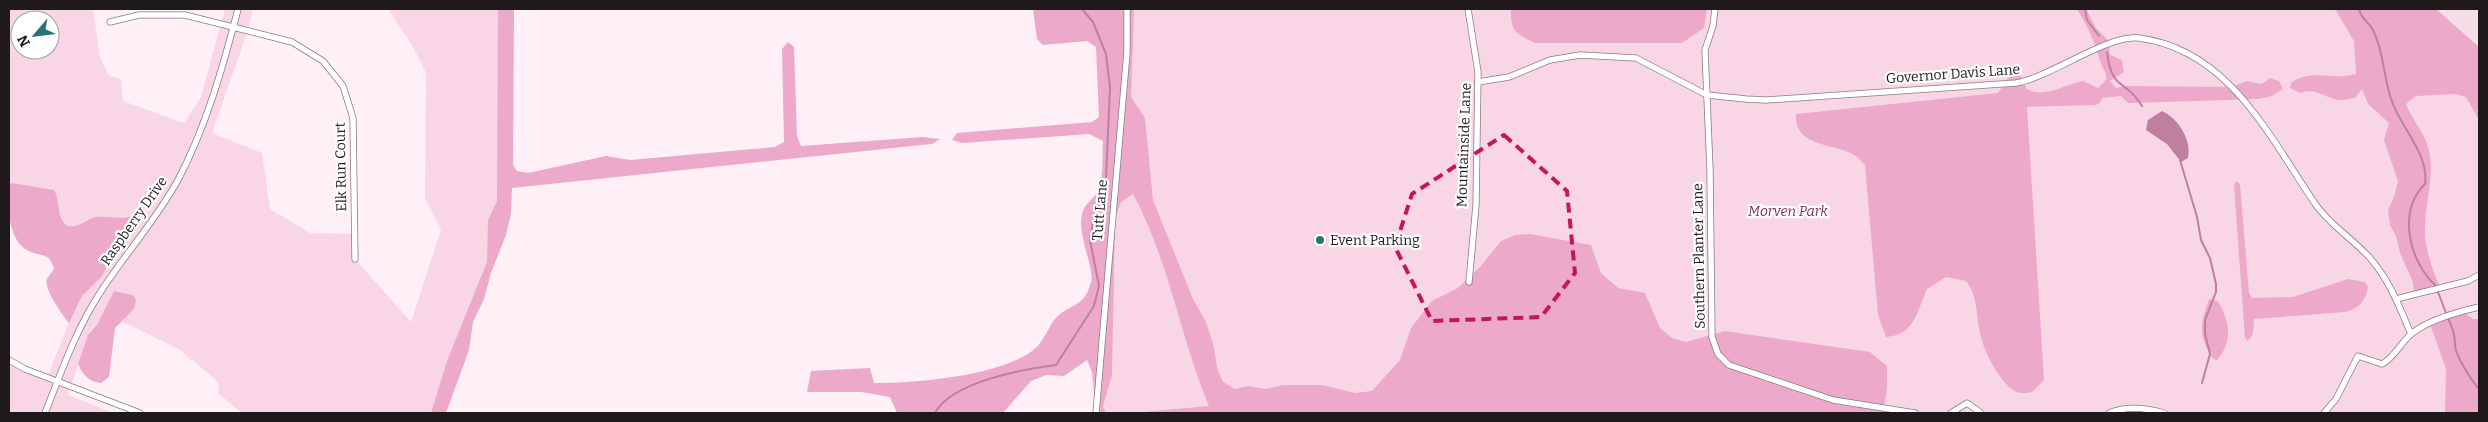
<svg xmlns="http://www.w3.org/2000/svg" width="2488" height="422" font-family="Bitter,serif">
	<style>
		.built { fill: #f5dee8 }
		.green { fill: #f9d6e6; fill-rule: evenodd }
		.forest { fill: #eca9c9 }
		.water { fill: #bf809f }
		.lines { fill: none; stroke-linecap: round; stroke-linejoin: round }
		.stream { stroke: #bf809f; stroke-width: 2 }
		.street-casing { stroke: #897b81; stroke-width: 7 }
		.street { stroke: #fff; stroke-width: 5.5 }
		.marked { fill: none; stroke: #c2185b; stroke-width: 4; stroke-dasharray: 10 6; stroke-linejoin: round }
		.poi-dot { fill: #297376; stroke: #fff; stroke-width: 2 }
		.labels { text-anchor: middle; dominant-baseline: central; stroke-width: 4.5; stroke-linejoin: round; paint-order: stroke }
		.street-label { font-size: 14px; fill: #1f191c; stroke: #fff }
		.park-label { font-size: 14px; font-style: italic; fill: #7d305b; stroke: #fff }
		.poi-label { font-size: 14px; fill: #1f191c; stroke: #fff; text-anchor: start }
	</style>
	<rect width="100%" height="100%" fill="#ffeff6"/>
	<path class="built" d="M2427,9H2479V58Z"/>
	<g class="green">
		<path d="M9,9H93L100,57L109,76L121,79L123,101L184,123L201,97L225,9H253L248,30L212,133L262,153L270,209L310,233L355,234V259L411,322L441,230L425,198L426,73L412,45L388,9H509L503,219L444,413H242L219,394L218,382L179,349L121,321L134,309L133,295L114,291L98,323L93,327L88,335L68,395L113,413H9V360L47,377L69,323C64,316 43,288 47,279C49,276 52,272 54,269C49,249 43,258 30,252C19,246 14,232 9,222ZM20,20H50V50H20Z"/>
		<path d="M1123,9H2427L2479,58V413H1096Z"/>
	</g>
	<g class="forest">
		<path d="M498,9H514L513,165L517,171L528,173L606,156L630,160L775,147L784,142L782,49L788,42L794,47L797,136L801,146L923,137L940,139L932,144L512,188L511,214L506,235L491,273L484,299L473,322L469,350L446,413H431L447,361L487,262L488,220L497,201Z"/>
		<path d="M1033,9H1134L1131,97L1145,118L1153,200L1193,299L1206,322L1214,347L1217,368L1223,382L1235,389L1248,386L1265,389L1283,385H1322L1355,393L1372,391L1400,360L1411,328L1432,301L1458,288L1481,266L1501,241L1516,235L1530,234L1591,245L1601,273L1618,288L1645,293L1660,328L1672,338L1686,342L1725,331L1870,352L1887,366V388L1883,413H1132L1209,406C1180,337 1169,260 1133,194L1121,202L1115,218L1112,375L1103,406L1106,413H1096L1092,372L1087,360L1064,376L1046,375L1031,381L1003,413H897L890,397L861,392H807L811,371L870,368L874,383C916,383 998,376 1032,351C1046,341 1048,324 1059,315C1075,302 1084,307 1091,282C1095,268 1075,231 1083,211C1085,204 1093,199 1097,193C1104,182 1102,154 1103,141L1089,134L962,143L952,140L957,133L1092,122L1099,117L1096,47L1087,41L1043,45L1037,39Z"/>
		<path d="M1511,9H1707L1704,28L1682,43H1535C1516,34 1510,31 1511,9Z"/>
		<path d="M2077,9H2086L2096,28L2108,40L2110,55L2122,60L2124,72L2110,81L2116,88L2127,86L2232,87L2247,81L2262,84L2270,78L2279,81L2283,89L2272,96L2258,99L2132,103H2128L2121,96L2102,98L2100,103L2096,105L2027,107L2044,380L2032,392C2028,393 2024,393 2020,393C2002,389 1983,350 1980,333C1976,315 1978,296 1966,281L1946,277L1927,289C1917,311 1915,335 1886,337L1878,315L1865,165C1862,162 1858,157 1854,155C1833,142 1794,148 1796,114L1998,93L2014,69H2017L2027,89C2044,99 2066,84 2083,81L2098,88L2106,80C2107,72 2102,68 2100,61C2095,41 2087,26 2077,9Z"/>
		<path d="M2335,9H2436L2479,47V120L2466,97L2455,94L2416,96L2406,104C2413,122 2428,136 2430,156C2433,180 2426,202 2425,226C2424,248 2432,269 2441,289L2414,294L2413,282L2400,253L2396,236L2390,225L2388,210L2394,197L2398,181L2384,140L2389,123L2368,104L2362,89L2355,98C2350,98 2345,101 2339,100C2324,98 2316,87 2300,93L2290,88L2291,83C2313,68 2331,81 2356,74L2354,41Z"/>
		<path d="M2236,181L2240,184L2249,293L2252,298L2293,297L2348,279L2365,282L2368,287C2366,301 2359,308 2346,312L2254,319L2253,334L2248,341L2245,338L2234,186Z"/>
		<path d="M12,183L54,190C60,199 57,215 64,223C74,233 87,218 97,217C114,215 125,223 142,211L143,216L139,225L122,238L102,276L82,296L69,323C63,316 43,288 47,279C49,276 52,272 54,269C50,253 44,257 31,252C6,242 9,206 9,185Z"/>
		<path d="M114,291L133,295L136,300L134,309L115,328L109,377L101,383C89,382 83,375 78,364L88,335L98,323Z"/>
		<path d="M2209,299L2218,301C2229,321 2234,341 2217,360L2213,359C2198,334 2200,326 2209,299Z"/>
		<path d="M2463,312L2473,319H2479V413H2445L2446,369L2430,324Z"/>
	</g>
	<path class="water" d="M2162,111C2178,118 2192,140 2188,158L2181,162L2167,144L2146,130L2148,120Z"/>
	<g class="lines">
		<g class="stream">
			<path d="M2085,9L2087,20L2099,36"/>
			<path d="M2359,9C2361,19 2369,22 2373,30C2385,54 2383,80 2393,104C2403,130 2429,155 2425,184C2397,212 2409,261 2436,286"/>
			<path d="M2107,52C2112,93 2126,78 2142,106"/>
			<path d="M2180,160L2197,217L2201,240L2210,258L2216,284V292L2205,320V334L2210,354L2202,383"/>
			<path d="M2438,292L2446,313"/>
			<path d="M2448,318C2452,327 2455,334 2455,344C2454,354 2472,381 2479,389"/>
			<path d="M935,413C951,382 1024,369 1056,365L1094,306L1099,286L1090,240L1094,216L1102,200L1106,178L1110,88L1106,54L1093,22L1082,9"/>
		</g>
		<g class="street-casing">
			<g id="street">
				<path d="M1468,9L1478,72L1476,205L1469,282"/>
				<path d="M1715,9L1713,26L1705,50L1710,170L1712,337L1718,354L1729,365L1833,400L1915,413"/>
				<path d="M110,22L139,15H185L292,42L323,61L343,86L353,118L355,259"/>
				<path d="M1478,82L1509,77L1550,60L1580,55L1636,58L1707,95L1746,99L1766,100L2016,83C2051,77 2108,34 2139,38C2230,50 2270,138 2316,205C2331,226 2353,239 2370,258C2390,281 2399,306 2411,334"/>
				<path d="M2396,299L2468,281L2479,275"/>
				<path d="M9,360L25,369L140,413"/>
				<path d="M45,413C61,373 75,332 98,296C123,256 155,222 178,180C206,127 223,67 238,9"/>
				<path d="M1096,413L1127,52V9"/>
				<path d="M1951,413L1967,403L1981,413"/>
				<path d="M2109,413C2126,406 2147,408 2164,413"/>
				<path d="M2324,413L2336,399L2358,356L2382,364C2394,358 2400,344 2410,335C2427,320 2457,312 2479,307"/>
			</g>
		</g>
		<use href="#street" class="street"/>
	</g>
	<path class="marked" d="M1504,135L1567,191L1575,273L1541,317L1432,321L1395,247L1412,194Z"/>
	<circle class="poi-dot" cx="1320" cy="240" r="5"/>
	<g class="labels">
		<g class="street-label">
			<text transform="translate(1953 74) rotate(-4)">Governor Davis Lane</text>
			<text transform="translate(1464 145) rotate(-88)">Mountainside Lane</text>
			<text transform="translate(341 167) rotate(-91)">Elk Run Court</text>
			<text transform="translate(1100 210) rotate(-85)">Tutt Lane</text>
			<text transform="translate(134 221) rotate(-55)">Raspberry Drive</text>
			<text transform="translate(1699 256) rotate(-91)">Southern Planter Lane</text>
		</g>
		<g class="park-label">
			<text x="1788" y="211">Morven Park</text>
		</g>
		<g class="poi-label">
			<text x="1330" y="240">Event Parking</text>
		</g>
	</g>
	<rect width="2488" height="422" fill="none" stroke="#1f191c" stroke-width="20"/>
	<g transform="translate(35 35) rotate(242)"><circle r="24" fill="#ffffff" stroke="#a5a3a4"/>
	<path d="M0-4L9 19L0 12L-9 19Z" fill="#297376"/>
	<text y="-8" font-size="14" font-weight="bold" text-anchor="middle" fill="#1f191c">N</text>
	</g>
</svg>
